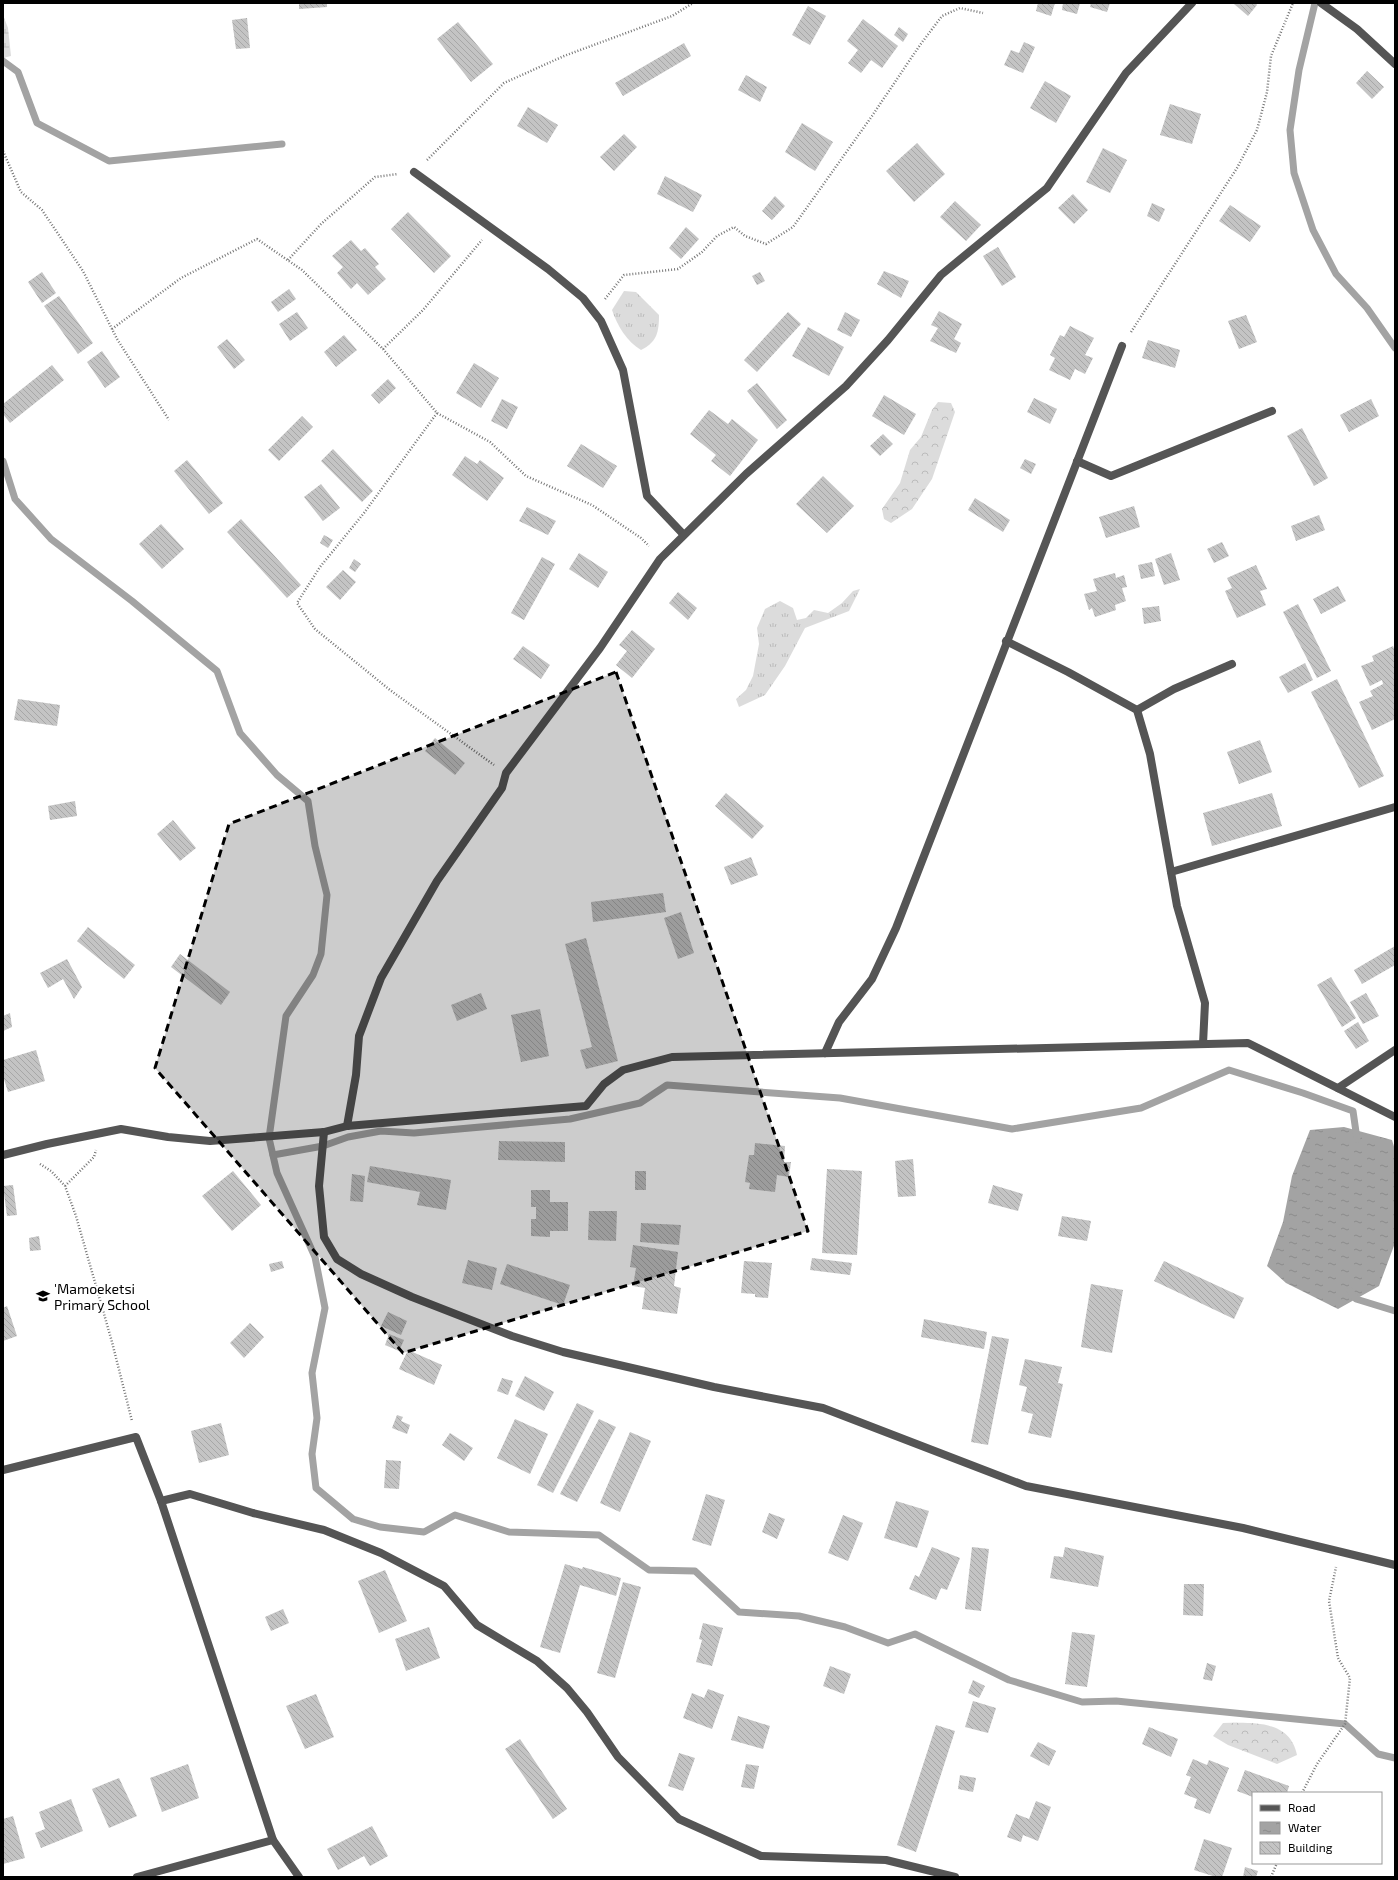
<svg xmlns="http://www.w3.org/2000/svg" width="1398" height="1880" font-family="'Exo 2',sans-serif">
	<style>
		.grass { fill: url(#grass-tufts) }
		.forest { fill: url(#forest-crowns) }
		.wetland { fill: url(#wetland-marsh) }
		.water { fill: url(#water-ripples) }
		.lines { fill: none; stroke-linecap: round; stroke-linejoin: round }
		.stream { stroke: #a3a3a3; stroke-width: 7 }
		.building { fill: url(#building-back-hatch) }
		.path { stroke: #777; stroke-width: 2.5; stroke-dasharray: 1 2; stroke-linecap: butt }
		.service { stroke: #555; stroke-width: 8 }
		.minor { stroke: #555; stroke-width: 8 }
		.marked { fill: #000; fill-opacity: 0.2; stroke: #000; stroke-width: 3; stroke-dasharray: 8 5; stroke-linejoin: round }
		.labels { text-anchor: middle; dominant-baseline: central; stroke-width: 4; stroke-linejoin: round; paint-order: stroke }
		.poi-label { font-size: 14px; fill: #000; stroke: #fff; text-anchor: start }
	</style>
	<defs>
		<pattern id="grass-tufts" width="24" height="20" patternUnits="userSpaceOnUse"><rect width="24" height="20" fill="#dcdcdc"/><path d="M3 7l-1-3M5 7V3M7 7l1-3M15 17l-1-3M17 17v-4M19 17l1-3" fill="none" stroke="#bbb"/></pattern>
		<pattern id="forest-crowns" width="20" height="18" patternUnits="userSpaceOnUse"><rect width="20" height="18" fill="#dcdcdc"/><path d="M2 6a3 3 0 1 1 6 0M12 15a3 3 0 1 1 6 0" fill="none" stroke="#bbb"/></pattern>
		<pattern id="wetland-marsh" width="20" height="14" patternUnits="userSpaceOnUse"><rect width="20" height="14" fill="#dcdcdc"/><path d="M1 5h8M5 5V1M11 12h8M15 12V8" fill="none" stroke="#bbb"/></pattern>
		<pattern id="water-ripples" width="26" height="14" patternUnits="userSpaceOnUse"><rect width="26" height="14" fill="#a3a3a3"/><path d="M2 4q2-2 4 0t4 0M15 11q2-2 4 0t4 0" fill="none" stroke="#8b8b8b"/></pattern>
		<pattern id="building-back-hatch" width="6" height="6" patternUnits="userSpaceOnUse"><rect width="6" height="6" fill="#c4c4c4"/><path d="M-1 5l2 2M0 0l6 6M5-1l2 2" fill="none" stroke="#a7a7a7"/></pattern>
	</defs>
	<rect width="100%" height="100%" fill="#fff"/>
	<g class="grass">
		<path d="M624,291L636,292L659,315C659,332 657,342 641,350C627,342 617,325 612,310Z"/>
		<path d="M860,589L849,611L805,628L785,666L765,695L739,707L736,699L746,690L753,676L759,644L757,628L765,609L780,601L793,608L797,620L806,618L814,610L828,613L842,603L853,591Z"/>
	</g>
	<g class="forest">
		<path d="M938,402L951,403L955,412L932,479L912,509L891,523L884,519L882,509L900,483L910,450L921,437L932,410Z"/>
		<path d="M1223,1723C1251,1723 1290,1719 1297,1755L1277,1764L1228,1745L1213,1736Z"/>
	</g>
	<path class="wetland" d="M3,15L8,28L11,56L3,58Z"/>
	<path class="water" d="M1344,1127L1392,1140L1395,1150V1243L1379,1286L1338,1309L1286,1283L1267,1266L1283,1222L1292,1176L1310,1130Z"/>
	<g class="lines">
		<g class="stream">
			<path d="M1315,3L1299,70L1290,130L1294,173L1313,230L1336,274L1367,308L1395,348"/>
			<path d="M3,61L18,72L37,123L109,161L282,144"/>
			<path d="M3,461L15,499L51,539L132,601L217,671L240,733L277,775L308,801L315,846L327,895L321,954L313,975L286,1016L269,1138L277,1173L315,1257L325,1308L312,1373L317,1418L312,1454L316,1488L353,1519L380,1527L424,1532L455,1515L509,1532L599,1535L649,1570L695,1571L739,1612L799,1616L845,1627L888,1643L915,1634L1009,1680L1082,1702L1116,1701L1345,1724L1378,1754L1395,1758"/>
			<path d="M273,1155L323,1146L348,1137L381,1131L414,1133L570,1119L640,1103L667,1085L840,1098L1012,1129L1141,1108L1229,1070L1303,1093L1353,1111L1357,1139"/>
			<path d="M1350,1291L1356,1299L1395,1311"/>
		</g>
	</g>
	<g class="building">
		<path d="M299,3H327V7L299,9Z"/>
		<path d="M1038,3H1055L1051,16L1036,11Z"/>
		<path d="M1063,3H1080L1077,14L1062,10Z"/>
		<path d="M1091,3H1110L1107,12L1090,7Z"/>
		<path d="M1233,3H1256L1257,5L1248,16Z"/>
		<path d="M808,6L826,16L810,45L792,35Z"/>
		<path d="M247,18L250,48L236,49L232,20Z"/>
		<path d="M863,19L898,46L882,68L871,60L861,73L848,63L858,50L847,41Z"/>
		<path d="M458,22L493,64L471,82L437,39Z"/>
		<path d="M899,27L908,34L903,42L894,35Z"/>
		<path d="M1024,42L1035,47L1023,73L1004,65L1011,50L1019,53Z"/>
		<path d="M684,43L691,56L623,96L615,83Z"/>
		<path d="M1367,71L1384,87L1372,99L1356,83Z"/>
		<path d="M746,75L767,87L760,102L738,90Z"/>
		<path d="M1045,81L1071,96L1056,123L1030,108Z"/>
		<path d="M1170,104L1201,114L1192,144L1160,135Z"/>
		<path d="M528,107L558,125L547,143L517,126Z"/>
		<path d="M802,123L833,142L815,171L785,152Z"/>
		<path d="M624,134L637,147L614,171L600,157Z"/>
		<path d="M917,143L945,174L914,202L886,171Z"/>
		<path d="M1103,148L1127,160L1110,193L1086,182Z"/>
		<path d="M665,176L702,195L693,212L657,194Z"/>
		<path d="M1073,194L1088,210L1074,224L1058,208Z"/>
		<path d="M775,196L785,206L772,220L762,211Z"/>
		<path d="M955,201L981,225L966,241L940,217Z"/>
		<path d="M1152,203L1165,209L1159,222L1147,216Z"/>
		<path d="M1230,205L1261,226L1250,242L1219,221Z"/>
		<path d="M408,212L451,256L434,273L391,229Z"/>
		<path d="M686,227L699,239L681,259L669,248Z"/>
		<path d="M351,240L361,251L365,248L379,264L375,267L386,279L368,295L357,283L351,289L337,273L343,267L332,256Z"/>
		<path d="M998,247L1016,277L1002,286L983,256Z"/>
		<path d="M884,271L909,281L901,298L877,284Z"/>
		<path d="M42,272L56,293L42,303L28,282Z"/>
		<path d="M760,272L765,281L757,285L752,276Z"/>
		<path d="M289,289L296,299L278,312L271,302Z"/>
		<path d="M59,296L93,343L78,354L44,306Z"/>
		<path d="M939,311L962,324L954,339L961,343L956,353L930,341L938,328L931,325Z"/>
		<path d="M297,312L308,328L290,341L279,324Z"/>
		<path d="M788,312L801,324L757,372L744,360Z"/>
		<path d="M845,312L860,320L851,337L837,330Z"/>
		<path d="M1246,315L1257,342L1239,349L1228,321Z"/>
		<path d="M1070,326L1094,338L1085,355L1093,358L1085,374L1075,369L1070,380L1049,370L1055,358L1050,355L1060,335L1064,337Z"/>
		<path d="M808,327L844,347L829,376L792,356Z"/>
		<path d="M344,335L357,350L336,367L324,352Z"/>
		<path d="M227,339L245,360L234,369L217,347Z"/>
		<path d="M1148,340L1180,350L1175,368L1142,358Z"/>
		<path d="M102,351L120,377L105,388L87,362Z"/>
		<path d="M474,363L499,378L481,408L456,393Z"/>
		<path d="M52,365L64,380L10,423L3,414V404Z"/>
		<path d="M388,379L396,388L379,404L371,395Z"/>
		<path d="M757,383L787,420L777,429L747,391Z"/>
		<path d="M884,395L916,414L904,435L872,416Z"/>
		<path d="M1034,398L1057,409L1050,424L1027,412Z"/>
		<path d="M502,399L518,407L507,429L491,421Z"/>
		<path d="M1371,399L1379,416L1349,432L1340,415Z"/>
		<path d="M709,410L728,424L732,419L758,440L730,476L711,461L716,455L690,434Z"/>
		<path d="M302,416L313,427L279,461L268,450Z"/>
		<path d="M1302,428L1328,478L1314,486L1287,436Z"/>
		<path d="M883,434L893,444L880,456L870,446Z"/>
		<path d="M581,444L617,466L603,488L567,466Z"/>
		<path d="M333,449L373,491L362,502L321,461Z"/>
		<path d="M465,456L477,464L480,460L504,478L487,501L452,475Z"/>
		<path d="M1025,459L1036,464L1031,474L1020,468Z"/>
		<path d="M187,460L223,503L209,514L174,471Z"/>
		<path d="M823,476L854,506L827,533L796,504Z"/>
		<path d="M321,484L340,508L323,521L304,497Z"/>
		<path d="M975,498L1010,520L1003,532L968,510Z"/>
		<path d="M1134,506L1140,527L1106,538L1099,517Z"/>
		<path d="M527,507L556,521L548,535L519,521Z"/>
		<path d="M1319,515L1325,530L1296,541L1291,526Z"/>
		<path d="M241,519L301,585L287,598L227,532Z"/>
		<path d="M161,524L184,549L162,569L139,544Z"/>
		<path d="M324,535L333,540L328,548L320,543Z"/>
		<path d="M1222,542L1229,556L1214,563L1207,549Z"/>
		<path d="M579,553L608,572L598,588L569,569Z"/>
		<path d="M1171,553L1180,580L1164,585L1155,559Z"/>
		<path d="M542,557L555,564L524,620L511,613Z"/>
		<path d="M354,559L361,564L355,572L349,568Z"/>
		<path d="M1152,562L1155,576L1141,579L1138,565Z"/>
		<path d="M1256,565L1267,589L1260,591L1266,605L1237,618L1225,591L1232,588L1227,578Z"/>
		<path d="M343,570L356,582L340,600L326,587Z"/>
		<path d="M1115,573L1116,578L1124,575L1127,587L1122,588L1126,601L1115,605L1116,610L1095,617L1092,608L1089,610L1084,594L1097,591L1093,579Z"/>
		<path d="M1338,586L1346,601L1321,614L1313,599Z"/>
		<path d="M678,592L697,608L688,620L669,603Z"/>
		<path d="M1298,604L1331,671L1317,678L1283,612Z"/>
		<path d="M1159,606L1161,621L1144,624L1142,608Z"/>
		<path d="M632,630L655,649L632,678L616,665L627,651L619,645Z"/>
		<path d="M523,646L550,665L541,679L513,659Z"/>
		<path d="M1393,646L1395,651V719L1372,730L1359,702L1373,696L1370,691L1383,684L1382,680L1370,686L1361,666L1374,661L1372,656Z"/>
		<path d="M1305,663L1313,680L1288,693L1279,677Z"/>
		<path d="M1337,679L1384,776L1359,788L1311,692Z"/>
		<path d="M18,699L60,705L57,726L14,720Z"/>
		<path d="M435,738L465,763L455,775L425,751Z"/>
		<path d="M1260,740L1272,772L1239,784L1227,752Z"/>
		<path d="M726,793L764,826L752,839L715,806Z"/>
		<path d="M1272,793L1282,826L1212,846L1203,813Z"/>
		<path d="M75,801L77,816L50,820L48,806Z"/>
		<path d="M173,820L196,848L180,861L157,834Z"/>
		<path d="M751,857L758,875L731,885L724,867Z"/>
		<path d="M663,893L666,912L593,922L591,902Z"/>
		<path d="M681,912L694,953L678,959L664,918Z"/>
		<path d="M88,927L135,965L124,979L77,941Z"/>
		<path d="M586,938L618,1061L586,1069L580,1050L592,1047L565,944Z"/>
		<path d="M1395,946V965L1362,984L1354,970Z"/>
		<path d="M180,954L230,992L221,1005L171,967Z"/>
		<path d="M67,959L82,987L74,999L63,979L48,988L40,973Z"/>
		<path d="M1331,977L1356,1018L1342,1027L1317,985Z"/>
		<path d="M481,993L487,1009L457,1021L451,1005Z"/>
		<path d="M1366,993L1379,1016L1363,1024L1350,1002Z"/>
		<path d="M540,1009L549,1056L521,1062L511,1015Z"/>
		<path d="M10,1013L12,1027L3,1031V1016Z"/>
		<path d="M1358,1022L1369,1041L1356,1049L1344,1031Z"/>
		<path d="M36,1050L45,1081L8,1092L3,1076V1060Z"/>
		<path d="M499,1141L565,1142V1162L498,1160Z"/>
		<path d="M755,1143L785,1146L784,1162H791L789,1177L777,1175L775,1192L749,1189L750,1183L745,1182L749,1155H754Z"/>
		<path d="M913,1159L916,1196L898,1197L895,1161Z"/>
		<path d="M370,1166L451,1180L446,1210L417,1205L420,1192L367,1182Z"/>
		<path d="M827,1169L862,1171L857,1255L822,1253Z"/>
		<path d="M233,1171L261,1205L232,1231L202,1196Z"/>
		<rect x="635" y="1171" width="11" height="19"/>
		<path d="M352,1174L365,1176L363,1202L350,1201Z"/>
		<path d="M13,1185L17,1215L7,1216L3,1186Z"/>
		<path d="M993,1185L1023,1194L1018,1211L988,1203Z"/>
		<path d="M531,1190H550V1202H568V1231H550V1237L531,1236V1219H536V1207H531Z"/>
		<path d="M589,1211H617L616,1241L588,1240Z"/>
		<path d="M1062,1216L1091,1221L1087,1241L1058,1236Z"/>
		<path d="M641,1223L681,1225L679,1245L640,1242Z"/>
		<path d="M39,1236L41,1250L30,1251L29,1238Z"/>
		<path d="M633,1245L678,1252L674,1286L681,1288L677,1314L642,1309L645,1288L633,1286L636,1268L630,1267Z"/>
		<path d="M812,1258L852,1263L850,1275L810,1270Z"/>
		<path d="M468,1260L497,1268L492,1290L462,1283Z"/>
		<path d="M282,1261L284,1268L271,1272L269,1264Z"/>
		<path d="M744,1261L772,1263L768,1298L755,1297V1294L741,1293Z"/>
		<path d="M1164,1261L1244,1298L1234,1319L1154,1281Z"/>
		<path d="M507,1264L570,1285L563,1305L500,1284Z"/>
		<path d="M1091,1284L1123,1290L1112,1353L1081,1347Z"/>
		<path d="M7,1306L17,1336L3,1341V1308Z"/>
		<path d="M388,1312L407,1321L401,1335L381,1326Z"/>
		<path d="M924,1319L987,1332L984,1349L921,1337Z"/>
		<path d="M250,1323L264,1337L244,1358L230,1343Z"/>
		<path d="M389,1334L404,1340L399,1351L385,1345Z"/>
		<path d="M992,1336L1009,1339L988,1445L971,1442Z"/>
		<path d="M408,1350L442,1365L434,1385L399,1369Z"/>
		<path d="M1025,1359L1062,1367L1058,1383L1063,1384L1051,1438L1028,1433L1033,1414L1021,1411L1027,1387L1019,1385Z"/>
		<path d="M525,1376L554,1392L544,1411L515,1396Z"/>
		<path d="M502,1378L513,1381L508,1395L497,1391Z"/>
		<path d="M577,1403L594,1411L553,1493L537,1485Z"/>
		<path d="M397,1415L403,1417L401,1421L410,1425L407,1434L392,1428Z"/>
		<path d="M515,1419L548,1434L530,1474L497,1458Z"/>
		<path d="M599,1419L616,1427L577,1502L560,1494Z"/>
		<path d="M221,1423L229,1455L199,1463L191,1431Z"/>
		<path d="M630,1432L651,1441L620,1512L600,1503Z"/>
		<path d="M450,1433L473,1448L464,1461L442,1445Z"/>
		<path d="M386,1460L401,1461L399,1489L384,1488Z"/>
		<path d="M706,1494L725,1500L711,1546L692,1540Z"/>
		<path d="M896,1501L929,1511L917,1548L884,1538Z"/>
		<path d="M769,1513L785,1519L777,1539L762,1532Z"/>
		<path d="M843,1515L863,1523L848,1561L828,1553Z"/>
		<path d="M932,1547L960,1558L947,1590L941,1588L936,1600L909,1589L915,1575L919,1577Z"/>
		<path d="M972,1547L989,1549L981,1611L965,1609Z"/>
		<path d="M1065,1547L1104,1556L1098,1587L1050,1578L1054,1556L1063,1557Z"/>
		<path d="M565,1564L582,1569L583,1567L621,1578L616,1596L580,1585L560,1653L540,1647Z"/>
		<path d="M385,1570L407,1621L379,1633L358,1581Z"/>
		<path d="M623,1582L641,1587L615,1678L597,1673Z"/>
		<path d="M1184,1584H1204L1203,1616L1183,1615Z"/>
		<path d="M283,1609L289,1623L271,1631L265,1617Z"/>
		<path d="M703,1623L723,1628L712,1666L696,1662L702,1640L699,1639Z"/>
		<path d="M429,1627L440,1658L406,1671L395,1639Z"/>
		<path d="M1072,1632L1095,1635L1087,1687L1065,1684Z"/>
		<path d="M1207,1663L1216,1666L1212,1681L1203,1679Z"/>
		<path d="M830,1666L851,1674L844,1694L823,1686Z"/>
		<path d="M973,1680L985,1686L979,1698L968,1693Z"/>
		<path d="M708,1689L724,1695L712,1729L683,1718L692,1693L704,1698Z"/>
		<path d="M316,1694L334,1737L305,1749L286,1706Z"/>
		<path d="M973,1701L996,1708L988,1733L965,1727Z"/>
		<path d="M738,1716L770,1726L763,1749L731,1740Z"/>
		<path d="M936,1725L955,1731L916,1852L897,1845Z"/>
		<path d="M1149,1727L1178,1739L1171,1757L1142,1744Z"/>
		<path d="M520,1739L567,1809L553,1819L505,1749Z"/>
		<path d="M1038,1742L1056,1751L1049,1766L1030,1756Z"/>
		<path d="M679,1753L695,1758L683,1791L668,1786Z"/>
		<path d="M1193,1759L1207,1765L1209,1760L1229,1768L1210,1814L1194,1808L1197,1799L1184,1794L1191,1777L1186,1775Z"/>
		<path d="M188,1764L199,1798L162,1812L150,1778Z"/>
		<path d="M746,1764L759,1766L754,1789L741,1787Z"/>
		<path d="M1245,1770L1289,1786L1287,1793H1253V1797L1237,1791Z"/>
		<path d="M960,1775L976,1778L973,1792L958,1789Z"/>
		<path d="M119,1778L137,1816L109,1828L92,1789Z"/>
		<path d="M71,1799L83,1831L41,1848L35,1833L45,1829L39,1812Z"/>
		<path d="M1036,1801L1051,1807L1038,1841L1023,1835L1021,1842L1007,1837L1016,1814L1029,1819Z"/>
		<path d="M13,1816L25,1858L3,1864V1819Z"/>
		<path d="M372,1826L388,1856L370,1866L364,1856L338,1870L327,1849Z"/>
		<path d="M1204,1839L1232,1848L1222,1877H1216L1194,1870Z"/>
		<path d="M1245,1867L1258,1871L1256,1877H1243Z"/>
	</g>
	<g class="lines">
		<g class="path">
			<path d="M3,151L21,192L42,210L83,271L117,339L169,420"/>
			<path d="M427,160L504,83L564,56L672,16L693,3"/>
			<path d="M288,260L321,224L375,177L398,174"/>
			<path d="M605,299L624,275L678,269L702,252L717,236L734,227L745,236L766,244L793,227L872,116L920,45L942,16L960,8L983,13"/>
			<path d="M112,329L181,278L257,239L302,270L383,349L437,413L490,442L526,476L592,505L641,538L649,546"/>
			<path d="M1131,332L1237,168L1257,130L1267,92L1271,56L1293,3"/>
			<path d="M383,349L423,310L482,240"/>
			<path d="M437,413L364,513L320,567L297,603L315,629L390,690L494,765"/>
			<path d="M40,1164L51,1171L65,1186L76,1216L112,1342L132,1421"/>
			<path d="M65,1186L94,1157L96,1150"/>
			<path d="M1302,1793L1317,1764L1345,1724L1350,1678L1338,1658L1329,1601L1336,1567"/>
			<path d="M1271,1877L1277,1863"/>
		</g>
		<g class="service">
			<path d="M414,172L548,269L583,298L601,321L623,370L647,496L683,534"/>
			<path d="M1077,461L1111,476L1272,411"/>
			<path d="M1006,641L1068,672L1137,710L1150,754L1177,906L1205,1003L1203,1044"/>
			<path d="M1137,710L1174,689L1232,664"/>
			<path d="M1171,872L1395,807"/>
			<path d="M1338,1088L1395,1050"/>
			<path d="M161,1501L190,1494L253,1513L324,1530L381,1553L444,1586L477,1625L537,1661L567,1688L587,1712L618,1757L679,1819L761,1856L886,1860L955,1877"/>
		</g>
		<g class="minor">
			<path d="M1321,3L1357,29L1395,64"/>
			<path d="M825,1053L839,1022L872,979L896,928L1122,346"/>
			<path d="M347,1126L356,1075L359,1036L381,978L437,881L502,788L506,773L600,648L660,559L746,474L846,386L888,340L941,275L1047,188L1126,73L1192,3"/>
			<path d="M324,1132L319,1186L324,1237L337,1259L361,1274L412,1297L512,1336L563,1352L714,1387L823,1408L1026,1486L1243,1528L1395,1565"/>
			<path d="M3,1155L47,1144L121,1129L168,1137L210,1141L324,1132L347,1126L586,1106L604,1084L623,1070L672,1057L1248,1043L1395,1117"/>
			<path d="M3,1470L136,1437L161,1501L273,1840L299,1877"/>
			<path d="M137,1877L273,1840"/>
		</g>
	</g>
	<path class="marked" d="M616,672L808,1231L403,1353L155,1068L229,824Z"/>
	<defs>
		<g id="school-bare" transform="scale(1.08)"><path d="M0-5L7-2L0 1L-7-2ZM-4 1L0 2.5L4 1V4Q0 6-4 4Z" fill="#000" stroke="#fff" stroke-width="2.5" paint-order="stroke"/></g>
	</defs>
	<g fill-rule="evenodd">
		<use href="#school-bare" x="43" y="1296"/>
	</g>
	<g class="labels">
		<g class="poi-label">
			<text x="54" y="1288">'Mamoeketsi<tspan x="54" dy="16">Primary School</tspan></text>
		</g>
	</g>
	<rect width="1398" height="1880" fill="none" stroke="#000000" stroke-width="8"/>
	<rect x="1252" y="1792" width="130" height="72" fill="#ffffff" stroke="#999999"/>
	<rect x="1260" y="1805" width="20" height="6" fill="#555555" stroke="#999999"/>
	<text x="1288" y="1812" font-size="12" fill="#000000">Road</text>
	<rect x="1260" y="1822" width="20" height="12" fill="url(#water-ripples)" stroke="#999999"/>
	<text x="1288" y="1832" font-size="12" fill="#000000">Water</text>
	<rect x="1260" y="1842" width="20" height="12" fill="url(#building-back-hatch)" stroke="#999999"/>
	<text x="1288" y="1852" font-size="12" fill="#000000">Building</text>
</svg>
